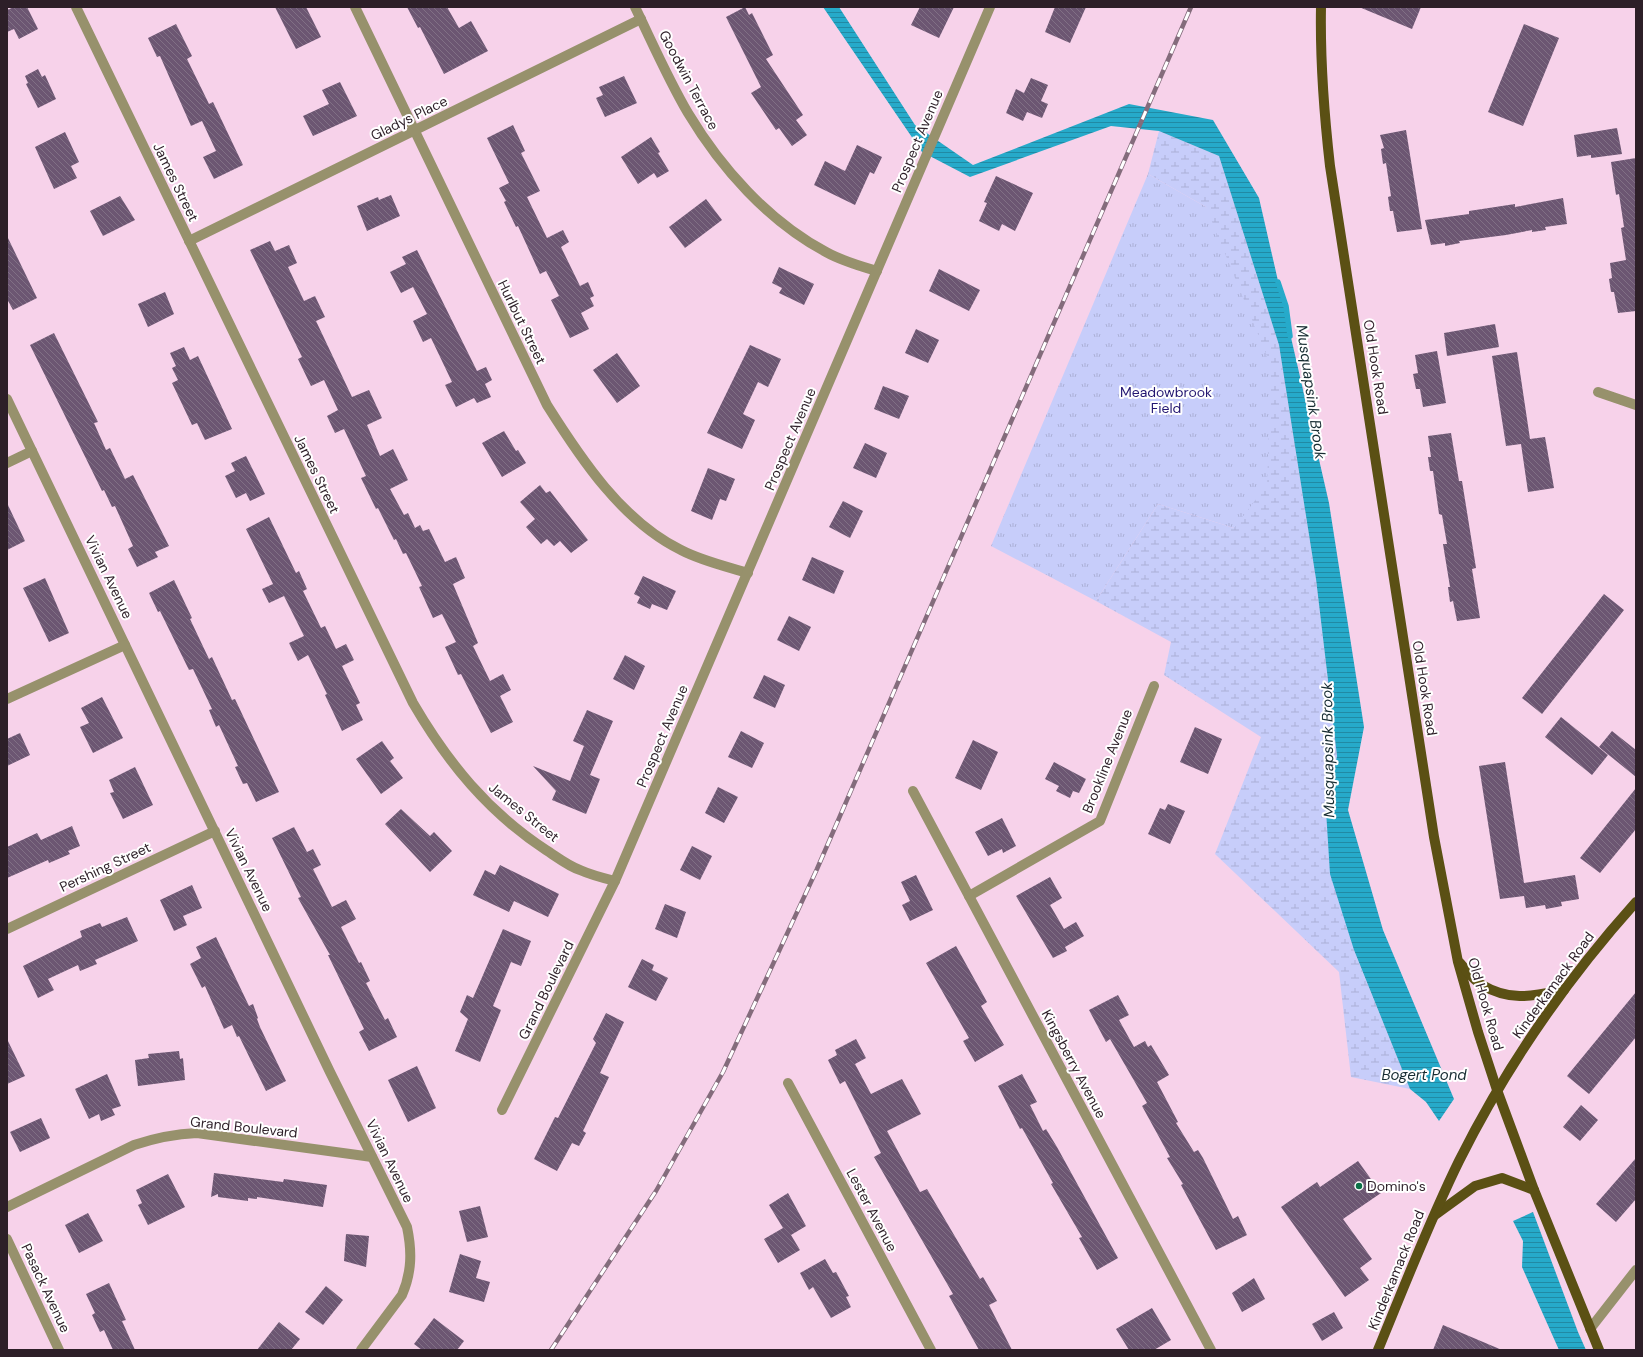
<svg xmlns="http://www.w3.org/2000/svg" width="1643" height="1357" font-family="'DM Sans',sans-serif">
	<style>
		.wetland { fill: url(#wetland-marsh) }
		.park { fill: url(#park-tufts) }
		.water { fill: url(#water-rules) }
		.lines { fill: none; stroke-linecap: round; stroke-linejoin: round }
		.stream { stroke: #26aaca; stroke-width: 5.5 }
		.building { fill: url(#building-back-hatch) }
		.street { stroke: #97916c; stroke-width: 10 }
		.primary { stroke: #5b5014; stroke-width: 10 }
		.rail-casing { stroke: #846c7c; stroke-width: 4.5 }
		.rail { stroke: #fff; stroke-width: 3; stroke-dasharray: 9; stroke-linecap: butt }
		.poi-dot { fill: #0c7148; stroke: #fff; stroke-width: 1.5 }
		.labels { text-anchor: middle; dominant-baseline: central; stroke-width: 4; stroke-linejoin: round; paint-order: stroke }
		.street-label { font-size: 14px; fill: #2d1f28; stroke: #fff }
		.park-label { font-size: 14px; fill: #231671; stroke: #fff }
		.poi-label { font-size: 14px; fill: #2d1f28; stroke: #fff; text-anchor: start }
		.water-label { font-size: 15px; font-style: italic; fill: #182d33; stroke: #fff }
	</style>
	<defs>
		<pattern id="wetland-marsh" width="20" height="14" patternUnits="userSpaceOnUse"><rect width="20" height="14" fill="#c7cdfa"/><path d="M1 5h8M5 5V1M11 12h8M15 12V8" fill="none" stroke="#abb0d6"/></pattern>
		<pattern id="park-tufts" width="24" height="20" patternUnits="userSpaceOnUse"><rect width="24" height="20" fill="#c7cdfa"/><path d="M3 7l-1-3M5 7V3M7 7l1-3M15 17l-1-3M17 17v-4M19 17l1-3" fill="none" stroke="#abb0d6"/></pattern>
		<pattern id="water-rules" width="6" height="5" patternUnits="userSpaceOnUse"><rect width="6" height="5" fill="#26aaca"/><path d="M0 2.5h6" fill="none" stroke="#218aa4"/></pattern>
		<pattern id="building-back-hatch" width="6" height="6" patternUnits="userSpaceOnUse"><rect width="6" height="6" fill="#6c5672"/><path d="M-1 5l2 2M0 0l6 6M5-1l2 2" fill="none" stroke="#817085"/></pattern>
	</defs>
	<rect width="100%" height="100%" fill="#f7d2ea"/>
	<path class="wetland" d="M1159,131L1219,156L1279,345L1316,579L1337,756L1326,810L1354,950L1410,1089L1351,1077L1339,972L1215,854L1261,737L1164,675L1171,642L1096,601L1158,504L1234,528L1206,207L1148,174Z"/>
	<path class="park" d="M1148,174L1206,207L1271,366L1267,485L1234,528L1158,504L1096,601L991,546Z"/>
	<g class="water">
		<path d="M823,7H839L915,125L973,165L1129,104L1213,120L1259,198L1329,503L1364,727L1348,810L1383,930L1454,1099L1439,1121L1426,1102L1410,1089L1354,950L1330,874L1326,810L1337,756L1316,579L1279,345L1219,156L1159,131L1111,126L970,177L922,152Z"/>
		<path d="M1533,1212L1578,1332L1586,1350H1559L1522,1267L1523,1241L1513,1221Z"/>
	</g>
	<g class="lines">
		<path class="stream" d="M1278,282L1286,306L1290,336"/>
	</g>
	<g class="building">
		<path d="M14,7H27L38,29L19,39L14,29L7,32V10Z"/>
		<path d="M275,7H306L321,37L296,49Z"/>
		<path d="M407,7H447L459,28L471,21L488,51L444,74L420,27L418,28Z"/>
		<path d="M745,7L749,15L752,13L773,55L766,59L803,115L796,120L807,135L792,146L779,128L776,130L751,93L761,87L726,17Z"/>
		<path d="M920,7H954L939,38L911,25Z"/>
		<path d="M1055,7H1086L1070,43L1045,32Z"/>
		<path d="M1359,7H1421L1412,29Z"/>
		<path d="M176,24L192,56L187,59L209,104L213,102L243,165L214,179L203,157L216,151L202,121L191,126L160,56L157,57L148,38Z"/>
		<path d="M1524,24L1559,38L1523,126L1488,112Z"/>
		<path d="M38,69L42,77L45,75L56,99L38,108L26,84L28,83L25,76Z"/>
		<path d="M624,76L637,103L605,117L596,98L603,95L599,87Z"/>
		<path d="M1031,78L1048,85L1041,101L1048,104L1042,118L1027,112L1023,121L1006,113L1016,89L1024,93Z"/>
		<path d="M340,82L357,116L313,136L303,116L329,104L322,90Z"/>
		<path d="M513,125L525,151L521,153L540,191L527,197L547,238L563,230L569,242L561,247L580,286L588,282L594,296L590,298L594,306L581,313L589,329L570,338L551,300L559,296L546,271L540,274L518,226L516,227L504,202L506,201L499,188L509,183L487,138Z"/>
		<path d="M1617,128L1622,154L1591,158V155L1577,157L1574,135Z"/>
		<path d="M1406,130L1422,229L1397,232L1393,211H1390L1388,197L1391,196L1386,163L1383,164L1381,149L1384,148L1380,135Z"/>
		<path d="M65,132L79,162L71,166L77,178L54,189L35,147Z"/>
		<path d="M651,137L660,152L658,153L669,171L657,178L654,173L638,184L621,157Z"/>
		<path d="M857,145L882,157L874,174L870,172L855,205L814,185L825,161L845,171Z"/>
		<path d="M1636,158V311L1618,313L1614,292H1611L1609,279L1612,278L1610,263L1626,260L1621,228L1624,227L1619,194L1616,195L1611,162Z"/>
		<path d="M996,176L1033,193L1015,231L1002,224L999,231L979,221L987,203L984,202Z"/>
		<path d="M391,195L400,216L367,231L357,206L378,197L379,200Z"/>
		<path d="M120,196L135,220L103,236L90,211Z"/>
		<path d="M1563,198L1567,224L1545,227L1546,230L1532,232V230L1506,235L1459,241L1460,243L1445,246V243L1431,245L1425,220L1469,214V211L1515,204V207Z"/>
		<path d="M706,199L722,220L685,248L669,227Z"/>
		<path d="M7,236L37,298L13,310L7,299Z"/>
		<path d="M270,241L275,251L289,245L297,263L288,267L304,301L315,296L325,317L316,321L352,397L369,390L382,418L367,425L380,456L393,449L408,480L390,489L404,515L408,513L415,528L420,525L423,531L429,529L445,562L456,557L465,578L453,584L478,643L473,646L490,681L503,674L511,690L500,696L513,722L491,733L461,674L458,675L445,647L456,642L442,614L433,618L419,587L422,586L406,553L403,554L396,539L394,540L378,508L376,509L361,478L366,476L344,429L335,433L327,416L338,410L324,380L311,386L298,359L302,357L250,250Z"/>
		<path d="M417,250L477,371L486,367L492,380L485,384L491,397L477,403L474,398L456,407L445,385L452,382L431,338L423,342L413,321L427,314L413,287L401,293L390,272L406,264L402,257Z"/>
		<path d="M779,267L814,284L804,305L779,293L782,288L772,283Z"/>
		<path d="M939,269L980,290L969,311L929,291Z"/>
		<path d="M165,292L174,314L148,327L138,304Z"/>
		<path d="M1495,324L1499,347L1447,356L1444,333Z"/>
		<path d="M916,329L939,340L928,363L905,353Z"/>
		<path d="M54,333L98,422L94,423L106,450L110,448L125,479L133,475L169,546L155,552L158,557L137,567L128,549L133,546L115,506L112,507L104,490L102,491L30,345Z"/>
		<path d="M750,345L781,359L768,387L758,382L743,414L755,420L742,449L707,433Z"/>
		<path d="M184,347L190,360L198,356L232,429L205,440L197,423L192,425L172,383L178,380L172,368L176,366L170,353Z"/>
		<path d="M1437,351L1446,403L1423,407L1420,389H1416L1413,374L1418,373L1415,355Z"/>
		<path d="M1517,352L1530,439L1545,437L1554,488L1528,492L1521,444L1506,446L1492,356Z"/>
		<path d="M617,353L640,386L617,403L593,370Z"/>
		<path d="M883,386L909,396L899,419L874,409Z"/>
		<path d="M504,431L516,451L518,450L526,463L502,477L482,443Z"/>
		<path d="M1451,433L1459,481H1462L1476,568L1472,569L1480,618L1457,621L1453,601L1450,602L1448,587H1450L1443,544H1447L1442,515L1439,514L1433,471H1430L1428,457H1431L1428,436Z"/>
		<path d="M865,443L887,453L876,478L853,468Z"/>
		<path d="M246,456L265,494L250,501L246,493L236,498L225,476L235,471L231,463Z"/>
		<path d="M708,468L735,479L726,501L720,499L712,520L691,511Z"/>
		<path d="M540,485L546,493L550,491L588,540L571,553L560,541L554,546L547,539L541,544L526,527L535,519L520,502Z"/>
		<path d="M843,501L863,511L850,538L829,527Z"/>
		<path d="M7,503L25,541L7,550Z"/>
		<path d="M269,517L296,573L299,571L307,589L303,591L321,628L325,626L336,649L346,644L354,660L342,666L360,703L356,705L363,720L342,731L325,695L327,694L308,655L298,661L289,643L304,636L284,596L269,603L262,589L273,584L246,529Z"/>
		<path d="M812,557L844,571L834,594L802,580Z"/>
		<path d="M643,576L676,591L667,610L652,604L650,609L637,603L640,597L634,594Z"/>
		<path d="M45,578L69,633L49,642L23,588Z"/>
		<path d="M174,580L192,618L190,619L209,659L212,657L232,700L235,699L279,792L256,802L247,783L243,784L235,767L238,766L219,725L216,727L209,710L212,709L193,669L189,670L160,611L158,612L149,593Z"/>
		<path d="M1604,594L1624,610L1542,714L1522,698Z"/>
		<path d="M789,616L811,627L799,651L777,640Z"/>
		<path d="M625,655L645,666L634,690L613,679Z"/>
		<path d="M764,675L785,685L775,708L753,698Z"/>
		<path d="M102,697L123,738L93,753L80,727L89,723L81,708Z"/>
		<path d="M587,710L613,721L590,775L600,779L586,814L552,800L556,791L533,766L570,781L584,746L573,741Z"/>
		<path d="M1561,717L1608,755L1592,775L1545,737Z"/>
		<path d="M1195,727L1222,739L1208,774L1180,762Z"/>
		<path d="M741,731L764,743L752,768L728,757Z"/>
		<path d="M1612,731L1636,750V777L1599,747Z"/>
		<path d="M20,733L30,755L7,766V739Z"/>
		<path d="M973,740L998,752L981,790L955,778Z"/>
		<path d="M382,741L394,758L390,761L403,778L381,794L356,759Z"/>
		<path d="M1054,762L1086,779L1079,793L1073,791L1070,798L1056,791L1059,786L1045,779Z"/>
		<path d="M1505,762L1524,883L1575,875L1579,899L1561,902L1562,906L1546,909L1545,905L1526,908L1524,896L1500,899L1479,766Z"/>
		<path d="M135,767L153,805L123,819L110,793L114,792L109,780Z"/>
		<path d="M718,787L738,797L724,823L705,813Z"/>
		<path d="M1636,788V829L1600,873L1580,858Z"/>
		<path d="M1168,804L1185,811L1170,844L1148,834L1160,808L1165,810Z"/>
		<path d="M401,809L430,836L434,832L452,851L430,872L385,824Z"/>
		<path d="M1002,818L1016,846L1003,853L1002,849L988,856L975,832Z"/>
		<path d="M72,826L80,846L68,851L70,854L49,863L48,860L7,878V847L37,833L41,840Z"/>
		<path d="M294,827L307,852L313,849L321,865L313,869L332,907L346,900L356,919L341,927L359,963L361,962L370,981L366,983L385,1020L388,1018L397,1037L369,1051L359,1032L364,1029L328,955H330L298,898L301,897L272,838Z"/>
		<path d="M692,846L712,856L700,880L680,870Z"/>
		<path d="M500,865L559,894L548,917L514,901L509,912L473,895L485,870L495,875Z"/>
		<path d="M916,875L933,910L910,921L902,905L910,901L901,882Z"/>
		<path d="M1050,877L1062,898L1050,905L1064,929L1076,922L1084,936L1065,947L1067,951L1053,958L1016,896Z"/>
		<path d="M192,885L202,908L183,916L187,925L174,931L160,900Z"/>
		<path d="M665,904L686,912L677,938L655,929Z"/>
		<path d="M127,917L138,941L95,960L97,964L80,971L78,965L48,979L54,990L38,998L23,966L82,937L80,931L100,923L102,927Z"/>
		<path d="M503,929L531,941L521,966L511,962L493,1006L501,1010L480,1062L455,1051L468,1019L460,1012L467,995L473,998Z"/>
		<path d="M216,937L249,1006L253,1004L258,1018L257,1019L260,1027L286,1081L266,1091L239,1036L237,1037L232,1025L224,1029L205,986L202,988L190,964L201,958L196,947Z"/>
		<path d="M956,946L987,1002L981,1006L1004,1045L975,1062L963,1041L969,1038L926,963Z"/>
		<path d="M642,959L654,965L652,970L668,978L656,1001L628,987Z"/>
		<path d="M1636,992V1037L1589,1094L1567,1076Z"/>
		<path d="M1118,995L1129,1015L1119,1020L1134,1047L1145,1041L1148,1047L1151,1045L1169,1075L1157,1082L1178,1122L1176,1123L1194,1152L1198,1150L1203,1158L1233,1219L1238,1216L1247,1235L1216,1250L1181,1185L1183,1184L1167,1158L1170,1157L1142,1106L1147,1103L1110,1039L1106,1042L1089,1010Z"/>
		<path d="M606,1013L624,1022L600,1073L609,1077L583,1131L586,1133L579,1146L572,1143L557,1171L534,1159L555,1117L558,1118L596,1043L593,1039Z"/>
		<path d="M7,1039L25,1076L7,1084Z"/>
		<path d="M856,1039L866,1058L855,1064L871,1094L902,1079L921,1114L887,1131L920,1192L927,1189L980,1279L983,1277L997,1301L989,1305L1012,1350H979L949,1296L953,1294L874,1157L881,1153L845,1081L840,1084L828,1060L837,1055L835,1050Z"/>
		<path d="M179,1051L180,1059L183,1058L185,1080L138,1086L135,1060L149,1058L148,1054Z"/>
		<path d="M417,1066L436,1108L408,1122L388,1080Z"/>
		<path d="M107,1074L121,1106L112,1109L115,1115L101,1121L99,1114L89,1119L75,1089Z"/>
		<path d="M1022,1074L1037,1102L1030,1105L1043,1131L1046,1129L1057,1147L1118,1258L1097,1270L1079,1238L1082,1237L1051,1184L1053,1183L1022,1128L1020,1129L998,1086Z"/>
		<path d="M1581,1105L1598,1120L1580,1141L1563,1127Z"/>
		<path d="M41,1118L50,1138L20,1152L10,1132Z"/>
		<path d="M1636,1158V1199L1616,1222L1596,1204Z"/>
		<path d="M1358,1161L1381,1193L1343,1219L1372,1259L1360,1268L1369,1280L1345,1297L1281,1207L1317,1182L1320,1187Z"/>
		<path d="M214,1173L283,1182L284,1179L327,1185L323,1207L257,1197V1199L248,1198V1201L218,1197V1194L211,1197Z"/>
		<path d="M168,1174L185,1207L148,1225L138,1205L142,1203L136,1190Z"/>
		<path d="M788,1193L806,1226L791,1235L800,1250L778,1263L764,1239L783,1228L769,1205Z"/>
		<path d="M480,1206L488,1237L467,1242L459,1211Z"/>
		<path d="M88,1213L103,1241L79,1253L65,1225Z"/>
		<path d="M346,1234L369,1236L366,1267L344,1261Z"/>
		<path d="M460,1254L481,1261L476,1278L490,1282L484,1302L449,1292Z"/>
		<path d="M825,1259L833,1273L836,1272L849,1296L846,1297L851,1307L831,1318L813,1287L809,1290L800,1273Z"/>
		<path d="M1254,1278L1265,1299L1242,1312L1232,1293Z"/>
		<path d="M109,1283L126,1320L122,1321L135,1350H113L104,1330L100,1332L92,1315L95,1313L86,1294Z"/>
		<path d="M326,1286L343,1300L323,1325L305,1312Z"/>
		<path d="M1152,1308L1171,1340L1154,1350H1129L1116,1329Z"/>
		<path d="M1334,1312L1343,1328L1322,1341L1312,1324Z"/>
		<path d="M434,1318L464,1341L457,1350H422L414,1344Z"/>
		<path d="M279,1322L300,1339L291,1350H257Z"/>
		<path d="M1443,1325L1502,1350H1433Z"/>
	</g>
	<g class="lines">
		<g class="street">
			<path d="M76,7L413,703C448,763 488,812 546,850C557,857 568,866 580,870C591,875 603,878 615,881"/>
			<path d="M355,7L547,405C581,459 622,521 681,550C702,561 725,566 748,573"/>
			<path d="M635,7C652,42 668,79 688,113C721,168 768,221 826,252C842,261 860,266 877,271"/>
			<path d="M189,241L641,19"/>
			<path d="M1598,392L1636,405"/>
			<path d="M7,399L330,1072L407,1227C412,1251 412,1272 402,1295L361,1350"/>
			<path d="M7,463L32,451"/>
			<path d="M7,699L125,645"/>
			<path d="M913,791L1211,1350"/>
			<path d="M969,896L1100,821L1154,686"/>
			<path d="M7,929L215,831"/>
			<path d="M788,1083L931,1350"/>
			<path d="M502,1110L615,881L990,7"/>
			<path d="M7,1207L134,1145C155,1138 175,1134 197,1133L372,1157"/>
			<path d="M7,1239L59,1350"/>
			<path d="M1590,1329L1636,1270"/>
		</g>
		<g class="primary">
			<path d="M1321,7C1320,60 1324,113 1330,166L1434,837L1458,962L1478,1032L1497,1090L1534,1190L1599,1350"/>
			<path d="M1460,963C1466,970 1474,981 1482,985C1511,1002 1533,996 1564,990"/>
			<path d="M1435,1215L1475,1186L1502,1178L1534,1190"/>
			<path d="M1378,1350C1404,1287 1429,1222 1459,1161C1506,1067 1566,980 1636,902"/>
		</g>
		<g class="rail-casing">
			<path id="rail" d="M551,1350L656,1191L723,1072L817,869L1191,7"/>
		</g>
		<use href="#rail" class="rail"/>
	</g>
	<circle class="poi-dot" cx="1359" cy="1186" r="4"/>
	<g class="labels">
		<g class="street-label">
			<text transform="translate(689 80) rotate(62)">Goodwin Terrace</text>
			<text transform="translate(409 118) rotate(-26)">Gladys Place</text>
			<text transform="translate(917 141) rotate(-67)">Prospect Avenue</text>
			<text transform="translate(176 182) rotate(64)">James Street</text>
			<text transform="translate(522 322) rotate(64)">Hurlbut Street</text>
			<text transform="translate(1376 367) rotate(81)">Old Hook Road</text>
			<text transform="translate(790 439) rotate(-67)">Prospect Avenue</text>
			<text transform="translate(317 474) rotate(64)">James Street</text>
			<text transform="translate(109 577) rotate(64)">Vivian Avenue</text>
			<text transform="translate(1425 688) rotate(81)">Old Hook Road</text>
			<text transform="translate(662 736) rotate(-67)">Prospect Avenue</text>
			<text transform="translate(1107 761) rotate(-68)">Brookline Avenue</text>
			<text transform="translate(524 812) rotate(39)">James Street</text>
			<text transform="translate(105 867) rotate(-25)">Pershing Street</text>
			<text transform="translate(249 870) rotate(64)">Vivian Avenue</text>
			<text transform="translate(1553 985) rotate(-54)">Kinderkamack Road</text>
			<text transform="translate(546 990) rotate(-64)">Grand Boulevard</text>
			<text transform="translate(1486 1004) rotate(74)">Old Hook Road</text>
			<text transform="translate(1074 1064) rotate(62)">Kingsberry Avenue</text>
			<text transform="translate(244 1127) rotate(6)">Grand Boulevard</text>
			<text transform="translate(390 1161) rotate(64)">Vivian Avenue</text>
			<text transform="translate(872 1210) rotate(62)">Lester Avenue</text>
			<text transform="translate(1396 1270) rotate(-68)">Kinderkamack Road</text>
			<text transform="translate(46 1288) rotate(65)">Pasack Avenue</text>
		</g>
		<g class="park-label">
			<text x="1166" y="392">Meadowbrook<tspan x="1166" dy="16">Field</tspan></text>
		</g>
		<g class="poi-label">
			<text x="1367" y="1186">Domino's</text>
		</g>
		<g class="water-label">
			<text transform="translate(1311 392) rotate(82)">Musquapsink Brook</text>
			<text transform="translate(1328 750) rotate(-91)">Musquapsink Brook</text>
			<text x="1424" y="1075">Bogert Pond</text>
		</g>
	</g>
	<rect width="1643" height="1357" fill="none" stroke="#2d1f28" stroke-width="16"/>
</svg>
